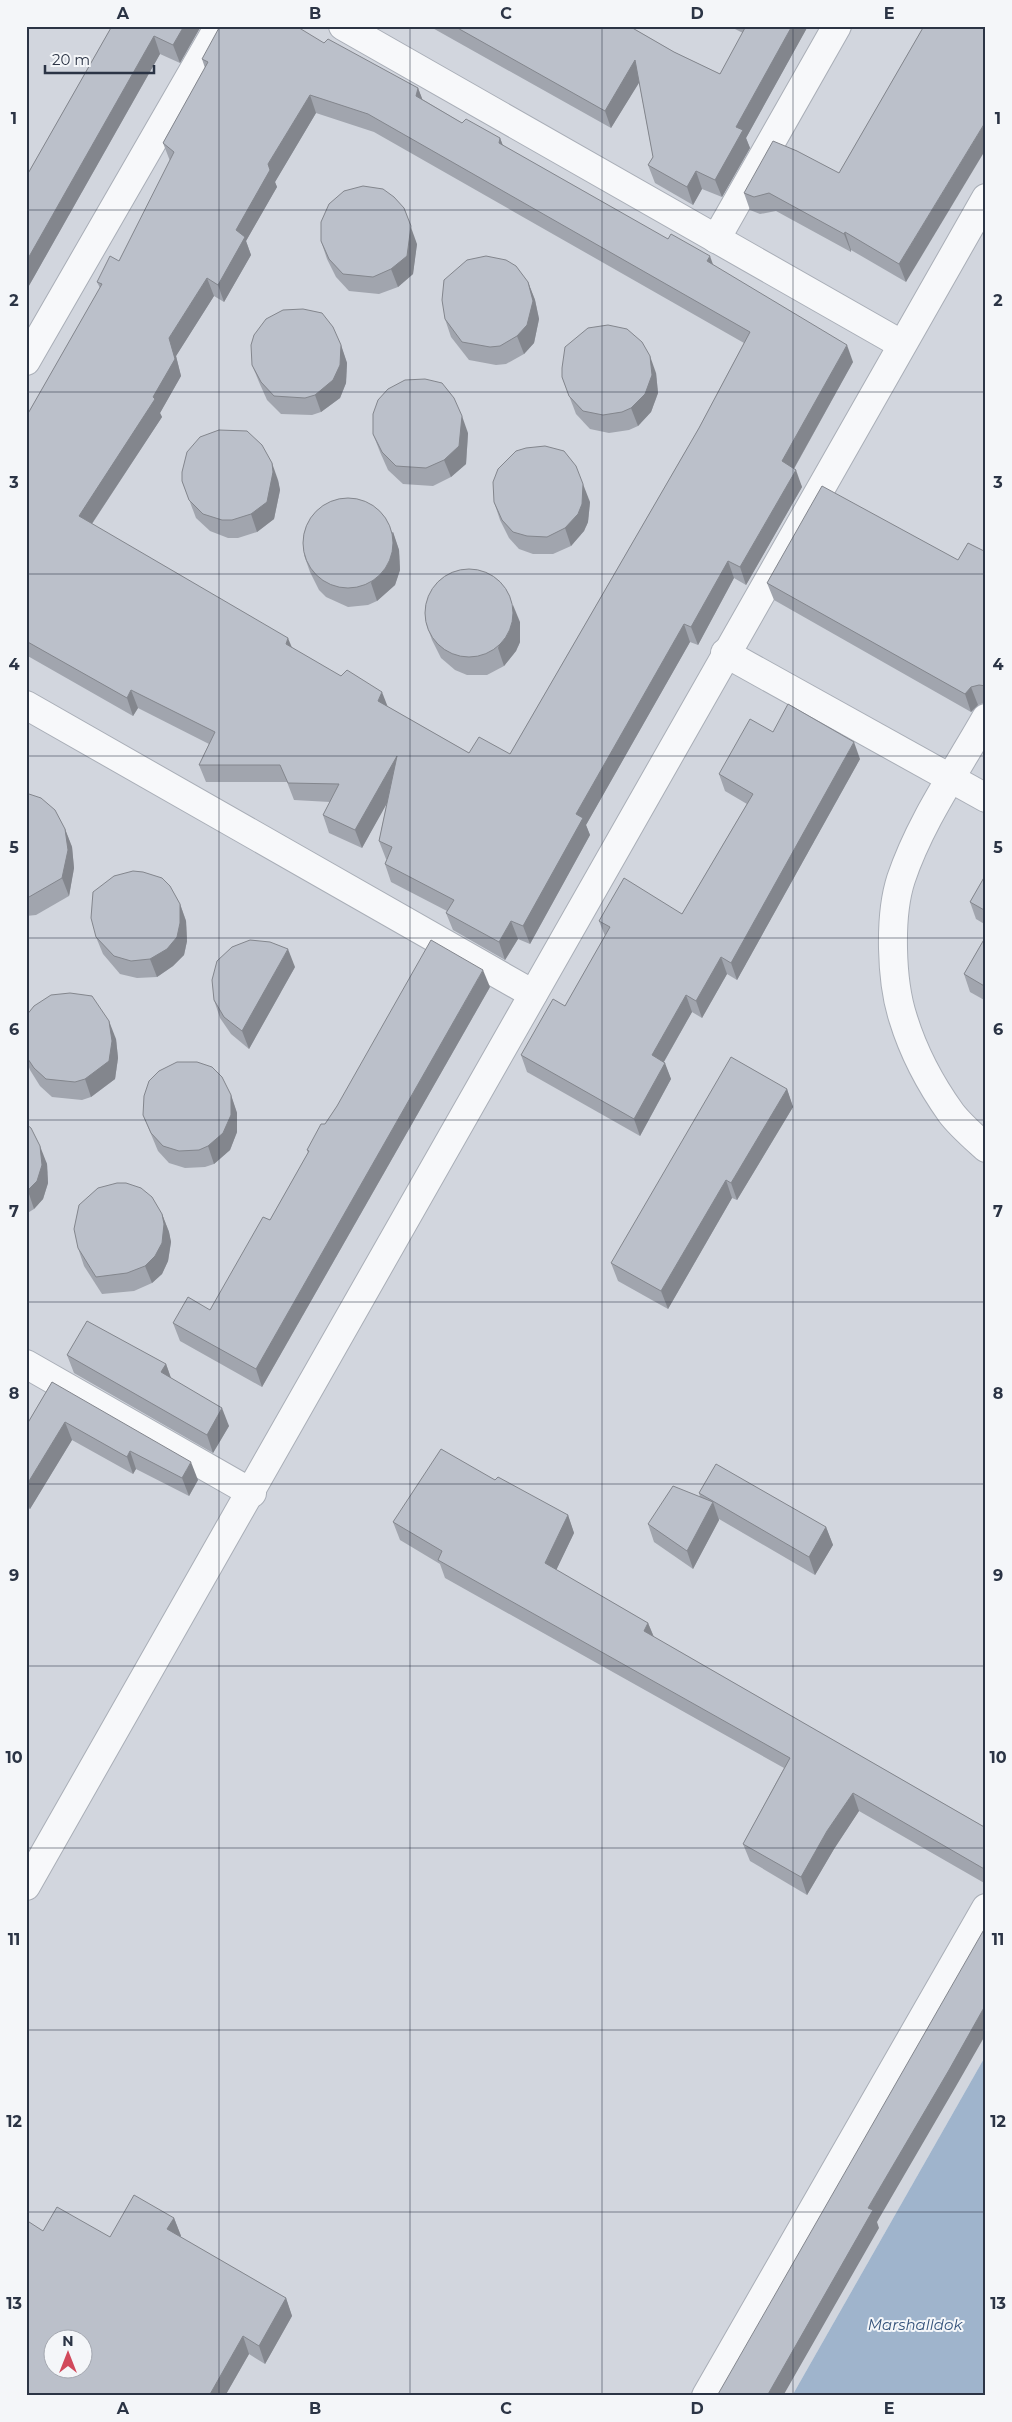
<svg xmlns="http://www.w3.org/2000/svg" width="1012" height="2422" font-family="Montserrat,sans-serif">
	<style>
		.built { fill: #d2d6de; fill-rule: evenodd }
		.water { fill: #9fb4cc }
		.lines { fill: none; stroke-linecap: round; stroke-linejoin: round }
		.minor-casing { stroke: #a9aeb7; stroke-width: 30 }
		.minor { stroke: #f7f8fa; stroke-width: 28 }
		.wall { fill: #a1a5ae; fill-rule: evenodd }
		.shaded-wall { fill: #83868d }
		.building { fill: #bbc0ca; stroke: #83868d; fill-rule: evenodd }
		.grid { fill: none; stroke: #2b3445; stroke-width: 1; stroke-opacity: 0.55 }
		.labels { text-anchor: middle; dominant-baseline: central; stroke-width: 4; stroke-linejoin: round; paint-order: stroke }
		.water-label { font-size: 15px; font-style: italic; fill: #34527a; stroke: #f4f6f9 }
		.neatline { fill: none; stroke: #2b3445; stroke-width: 2 }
		.grid-label { font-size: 16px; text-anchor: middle; font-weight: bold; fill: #2b3445 }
	</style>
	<rect width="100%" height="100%" fill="#e4e7ec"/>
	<path class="built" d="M26,26H986V2055L792,2396H26ZM52,2340H82V2370H52Z"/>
	<path class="water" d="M986,2055V2396H792Z"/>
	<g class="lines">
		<g class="minor-casing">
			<g id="minor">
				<path d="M343,26L901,344"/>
				<path d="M716,239L837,26"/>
				<path d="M26,361L219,26"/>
				<path d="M725,653L986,798"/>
				<path d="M26,705L533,994"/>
				<path d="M986,718C956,771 920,822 901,879C889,916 891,981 903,1018C913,1051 931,1085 951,1113C960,1125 974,1137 986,1148"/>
				<path d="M26,1364L252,1493"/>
				<path d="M26,1886C348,1325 662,759 986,198"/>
				<path d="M706,2396L986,1908"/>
			</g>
		</g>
		<use href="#minor" class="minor"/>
	</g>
	<g class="wall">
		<path d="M112,26H201L180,63L160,54L26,291V177Z"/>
		<path d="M429,26H629L674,52L720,74L743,33L729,26H808L746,138L750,148L722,197L702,189L693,205L655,183L648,165L653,157L639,82L611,128Z"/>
		<path d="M924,26L906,282L851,250V252L776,211L760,214L750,210L744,193L839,173Z"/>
		<path d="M324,43L418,88L422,99L462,123L500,138L503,146L713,265L853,362L794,469L802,487L746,585L734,578L698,645L690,642L586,825L590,835L530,944L518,939L505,960L453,930L446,913L447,911L391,882L385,864L387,859H386L379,841L387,802L362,848L329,833L323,815L330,802L294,800L287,782H206L199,765L209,744L138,708L133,716L26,655V417L100,288L97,282L119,261L170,161L163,143L205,68L202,59ZM316,113L374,132L744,343L699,428L510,754L469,753L388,707L92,524L162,417L160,413L181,376L176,356L214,296L224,302L251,255L246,241L277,187L275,182Z"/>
		<path d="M321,241L417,244L413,274L398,287L379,294L349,291L336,277L327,259Z"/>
		<path d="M528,282L535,300L539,319L534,343L524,354L506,364L496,365L469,360L451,337L445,319Z"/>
		<path d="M341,345L347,363L346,383L340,398L321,412L312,415L281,414L267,400L259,382L252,365Z"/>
		<path d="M656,373L658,393L651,412L638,426L629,430L609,433L590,429L576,414L562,377Z"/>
		<path d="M468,433L466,464L451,477L433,486L403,484L388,470L380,452L373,434Z"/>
		<path d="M278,480L280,490L274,519L257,532L238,538H228L210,531L196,518L182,481Z"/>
		<path d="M494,502H590L588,522L584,531L571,546L553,554H533L519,549L509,538L500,520Z"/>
		<path d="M393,532L399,550L400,570L395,585L377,601L368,605L348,607L326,597L319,590L310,572L304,555Z"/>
		<path d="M986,552V702L978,705L971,712L774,600L767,583L958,560Z"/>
		<path d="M520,622V642L516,651L504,666L487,675H467L455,670L441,658L432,640L426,623Z"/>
		<path d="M773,732L860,759L737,980L727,974L702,1018L692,1012L664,1062L671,1079L640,1136L527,1072L521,1055L565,1006L605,936L599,921L682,914L747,804L725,791L719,774Z"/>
		<path d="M26,793L65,829L72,847L74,868L69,896L36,915L26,916Z"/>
		<path d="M986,874V925L976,919L970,902Z"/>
		<path d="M180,904L186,921L187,941L184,955L173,966L157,977L137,978L120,974L103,954L96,937Z"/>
		<path d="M986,936V1001L970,992L964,974Z"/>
		<path d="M295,967L249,1049L231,1034L220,1018L214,1000Z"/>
		<path d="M490,987L262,1387L180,1341L173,1323L210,1310L270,1220L308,1153L307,1150L325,1124Z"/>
		<path d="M26,1016L116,1039L118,1058L115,1079L91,1097L82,1100L52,1097L40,1086L30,1070L26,1059Z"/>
		<path d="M787,1089L793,1107L737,1200L732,1198L668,1309L618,1281L611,1263Z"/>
		<path d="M231,1095L237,1113V1132L230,1150L214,1164L205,1167L185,1168L169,1163L158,1151L143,1115Z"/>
		<path d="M26,1124L47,1164L48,1183L43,1199L34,1209L26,1214Z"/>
		<path d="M162,1214L169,1232L171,1242L168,1261L162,1274L152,1283L134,1291L102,1294L84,1266L78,1248Z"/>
		<path d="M67,1355L166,1364L171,1378L229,1426L213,1453L74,1373Z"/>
		<path d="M52,1382L198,1480L189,1496L136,1469L133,1474L72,1440L30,1509L26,1507V1426Z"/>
		<path d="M495,1480L568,1515L574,1533L556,1570L648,1623L654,1637L986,1828V1884L859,1811L834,1849L807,1895L750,1861L743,1844L784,1768L445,1578L440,1564L400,1540L393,1522Z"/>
		<path d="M699,1493L826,1527L833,1545L815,1575L719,1519V1520L693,1569L654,1542L648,1524L700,1497Z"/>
		<path d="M174,2218L181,2236L180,2237L286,2298L292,2316L265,2364L249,2354L225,2396H26L43,2231L110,2237Z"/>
	</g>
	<g class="shaded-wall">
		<path d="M184,26H201L180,63L173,45Z"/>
		<path d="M792,26H808L746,138L750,148L722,197L715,180L736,127Z"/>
		<path d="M154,36L160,54L26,291V262Z"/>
		<path d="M635,60L642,78L611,128L605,111Z"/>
		<path d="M418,88L425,106L416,96Z"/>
		<path d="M310,95L316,113L275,182L277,187L246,241L251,255L224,302L218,285L236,230L268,164Z"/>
		<path d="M986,121V149L906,282L899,264Z"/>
		<path d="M500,138L507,156L499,143Z"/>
		<path d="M696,171L702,189L693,205L687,187Z"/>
		<path d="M404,208L417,244L413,274L398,287L391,269Z"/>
		<path d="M845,232L851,250V252L844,234Z"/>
		<path d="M710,256L716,273L707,261Z"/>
		<path d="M207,278L214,296L176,356L181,376L160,413L162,417L85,534L79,516L153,397L169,338Z"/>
		<path d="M528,282L535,300L539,319L534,343L524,354L517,336Z"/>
		<path d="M341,345L347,363L346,383L340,398L321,412L315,395Z"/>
		<path d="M847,345L853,362L788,479L782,461Z"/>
		<path d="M650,356L656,373L658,393L651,412L638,426L631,408Z"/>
		<path d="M462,416L468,433L466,464L451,477L444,460Z"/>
		<path d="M272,463L278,480L280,490L274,519L257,532L251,514Z"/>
		<path d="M796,470L802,487L746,585L740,567Z"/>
		<path d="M583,484L590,502L588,522L584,531L571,546L565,528Z"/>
		<path d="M393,532L399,550L400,570L395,585L377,601L371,583Z"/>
		<path d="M728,561L734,578L698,645L691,627Z"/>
		<path d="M513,605L520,622V642L516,651L504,666L498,648Z"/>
		<path d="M684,624L690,642L586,825L590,835L530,944L523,926L576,814Z"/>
		<path d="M288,638L295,655L286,644Z"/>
		<path d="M971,687L978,705L971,712L965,694Z"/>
		<path d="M131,690L138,708L133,716L127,698Z"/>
		<path d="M382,692L389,710L378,701Z"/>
		<path d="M854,742L860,759L737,980L731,963Z"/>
		<path d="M397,756L404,773L362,848L355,830Z"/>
		<path d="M65,829L72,847L74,868L69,896L62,878Z"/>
		<path d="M180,904L186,921L187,941L184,955L173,966L157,977L150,959Z"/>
		<path d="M511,921L518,939L505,960L499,942Z"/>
		<path d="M288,949L295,967L249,1049L242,1031Z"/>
		<path d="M721,957L727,974L702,1018L696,1001Z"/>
		<path d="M483,970L490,987L262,1387L256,1369Z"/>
		<path d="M686,995L692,1012L658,1072L652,1055Z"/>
		<path d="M109,1021L116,1039L118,1058L115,1079L91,1097L85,1079Z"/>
		<path d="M665,1063L671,1079L640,1136L634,1119Z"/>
		<path d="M787,1089L793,1107L737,1200L731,1183Z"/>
		<path d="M231,1095L237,1113V1132L230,1150L214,1164L208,1146Z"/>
		<path d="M40,1146L47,1164L48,1183L43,1199L34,1209L28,1191Z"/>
		<path d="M726,1180L732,1198L668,1309L661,1291Z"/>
		<path d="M162,1214L169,1232L171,1242L168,1261L162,1274L152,1283L145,1266Z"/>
		<path d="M166,1364L172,1381L161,1372Z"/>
		<path d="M222,1408L229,1426L213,1453L207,1435Z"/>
		<path d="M65,1422L72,1440L30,1509L26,1500V1486Z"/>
		<path d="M130,1451L136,1469L133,1474L127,1457Z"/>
		<path d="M191,1462L198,1480L189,1496L182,1478Z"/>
		<path d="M713,1502L719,1520L693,1569L687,1551Z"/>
		<path d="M568,1515L574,1533L551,1581L545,1563Z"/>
		<path d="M826,1527L833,1545L815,1575L809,1557Z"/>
		<path d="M648,1623L655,1640L644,1631Z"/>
		<path d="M853,1793L859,1811L834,1849L807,1895L801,1877L827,1831Z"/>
		<path d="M986,2004V2034L955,2088L877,2222L879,2228L783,2396H767L868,2208Z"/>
		<path d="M174,2218L181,2236L173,2247L167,2229Z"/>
		<path d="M286,2298L292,2316L265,2364L259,2346Z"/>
		<path d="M243,2336L249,2354L225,2396H209Z"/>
	</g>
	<g class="building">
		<path d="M112,26H184L173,45L154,36L26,262V177Z"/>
		<path d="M220,26H296L324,43L328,39L418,88L416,96L462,123L466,119L500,138L499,143L668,239L671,234L710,256L707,261L847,345L782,461L796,470L740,567L728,561L691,627L684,624L576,814L583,818L523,926L511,921L499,942L446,913L454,900L385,864L392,847L379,841L397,756L355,830L323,815L339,784L288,783L280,765H199L215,732L131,690L127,698L26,641V417L102,284L97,282L110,256L119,261L174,152L163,143L208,62L202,59ZM310,95L368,114L750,332L699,428L510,754L479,737L469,753L378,701L382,692L347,670L341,676L286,644L288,638L79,516L155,399L153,397L175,359L169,338L207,278L218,285L245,237L236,230L270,170L268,164Z"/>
		<path d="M454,26H629L674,52L720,74L746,26H792L736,127L743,130L715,180L696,171L687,187L648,165L653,157L635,60L605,111Z"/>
		<path d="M924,26H986V121L899,264L845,232L844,234L769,193L754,197L744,193L773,141L797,151L839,173Z"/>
		<path d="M363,186L383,189L394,197L404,208L411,226L407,256L391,269L373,277L343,274L329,259L321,241V222L329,204L344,191Z"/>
		<path d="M486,256L506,260L516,266L528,282L533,301L527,325L517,336L500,346L490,347L462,342L445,319L442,300L444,280L467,260Z"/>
		<path d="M303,309L322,313L333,327L341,345L340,365L333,380L315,395L305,398L274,396L261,382L252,365L251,345L254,335L266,319L283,310Z"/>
		<path d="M608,325L627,329L642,342L650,356L652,375L645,394L631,408L622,412L603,415L583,411L569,396L562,377V368L565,347L588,328Z"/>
		<path d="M425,379L442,383L454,398L462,416L459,446L444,460L426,468L396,466L382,452L373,434V414L378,400L388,389L405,380Z"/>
		<path d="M219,430L247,431L262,445L272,463L273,472L267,502L251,514L232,520H222L203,514L189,500L182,481V472L187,452L200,437Z"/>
		<path d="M545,446L564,451L576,466L583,484L582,504L578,514L565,528L547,537L527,536L513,532L502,520L494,502L493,482L498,469L516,451L526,448Z"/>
		<path d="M822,486L958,560L968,543L986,552V686L979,685L971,687L965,694L767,583Z"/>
		<circle cx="348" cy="543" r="45"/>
		<circle cx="469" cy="613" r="44"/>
		<path d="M788,704L854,742L731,963L721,957L696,1001L686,995L652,1055L665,1063L634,1119L521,1055L553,999L565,1006L610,927L599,921L624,878L682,914L753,794L719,774L750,719L773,732Z"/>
		<path d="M26,793L41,798L55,810L65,829L68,850L62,878L29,897L26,898Z"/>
		<path d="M133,871L143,872L162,878L170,886L180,904V923L177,937L167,949L150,959L131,961L114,956L96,937L91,918L93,892L114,876Z"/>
		<path d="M986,874V911L970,902Z"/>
		<path d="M986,936V987L964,974Z"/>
		<path d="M250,940L270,942L288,949L242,1031L224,1017L214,1000L212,980L217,961L232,947Z"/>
		<path d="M431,940L483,970L256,1369L173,1323L188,1297L210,1310L263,1217L270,1220L309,1151L307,1150L321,1124H325L337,1106Z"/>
		<path d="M70,993L92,996L109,1021L112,1041L109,1061L85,1079L75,1082L46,1079L34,1068L26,1056V1016L34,1006L51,995Z"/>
		<path d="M731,1057L787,1089L731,1183L726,1180L661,1291L611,1263Z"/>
		<path d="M177,1062H197L212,1067L222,1077L231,1095V1115L223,1133L208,1146L199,1150L179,1151L163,1146L151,1133L143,1115L144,1096L149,1081L159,1071Z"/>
		<path d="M26,1124L31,1128L40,1146L42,1165L37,1181L26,1192Z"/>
		<path d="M117,1183H126L141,1188L152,1197L162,1214L164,1224L162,1243L155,1256L145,1266L127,1273L96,1277L78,1248L74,1229L79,1205L98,1188Z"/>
		<path d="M87,1321L166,1364L161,1372L222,1408L207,1435L67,1355Z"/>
		<path d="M52,1382L191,1462L182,1478L130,1451L127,1457L65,1422L26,1486V1426Z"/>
		<path d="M441,1449L495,1480L498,1477L568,1515L545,1563L648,1623L644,1631L986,1828V1870L853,1793L827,1831L801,1877L743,1844L790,1758L438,1560L442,1551L393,1522Z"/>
		<path d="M716,1464L826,1527L809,1557L699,1493Z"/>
		<path d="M673,1486L713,1502L687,1551L648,1524Z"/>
		<path d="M986,1926V2004L949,2070L868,2208L873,2210L767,2396H717Z"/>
		<path d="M134,2195L174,2218L167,2229L286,2298L259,2346L243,2336L209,2396H26V2220L43,2231L57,2207L110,2237ZM52,2340H82V2370H52Z"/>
	</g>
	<path class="grid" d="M219,26V2396M410,26V2396M602,26V2396M793,26V2396M26,210H986M26,392H986M26,574H986M26,756H986M26,938H986M26,1120H986M26,1302H986M26,1484H986M26,1666H986M26,1848H986M26,2030H986M26,2212H986"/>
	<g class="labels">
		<g class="water-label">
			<text x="915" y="2324">Marshalldok</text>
		</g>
	</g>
	<rect width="1012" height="2422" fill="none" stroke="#f4f6f9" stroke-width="55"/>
	<g transform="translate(68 2354)"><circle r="24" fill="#f4f6f9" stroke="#a4a8b1"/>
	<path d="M0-4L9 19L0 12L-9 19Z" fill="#d1495b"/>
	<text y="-8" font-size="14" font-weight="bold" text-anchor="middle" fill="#2b3445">N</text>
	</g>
	<path d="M45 65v8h109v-8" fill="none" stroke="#2b3445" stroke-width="2.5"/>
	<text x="52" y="65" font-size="15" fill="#2b3445" stroke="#f4f6f9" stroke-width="4" paint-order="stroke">20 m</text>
	<rect x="28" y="28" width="956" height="2366" class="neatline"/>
	<g class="grid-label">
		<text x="123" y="19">A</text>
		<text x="315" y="19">B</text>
		<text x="506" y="19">C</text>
		<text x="697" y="19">D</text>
		<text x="889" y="19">E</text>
		<text x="14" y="124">1</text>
		<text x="998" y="124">1</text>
		<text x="14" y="306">2</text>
		<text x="998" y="306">2</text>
		<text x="14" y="488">3</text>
		<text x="998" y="488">3</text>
		<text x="14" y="670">4</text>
		<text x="998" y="670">4</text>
		<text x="14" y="853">5</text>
		<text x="998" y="853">5</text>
		<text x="14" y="1035">6</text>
		<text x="998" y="1035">6</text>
		<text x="14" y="1217">7</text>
		<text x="998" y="1217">7</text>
		<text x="14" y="1399">8</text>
		<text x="998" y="1399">8</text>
		<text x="14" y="1581">9</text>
		<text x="998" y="1581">9</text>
		<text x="14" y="1763">10</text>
		<text x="998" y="1763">10</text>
		<text x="14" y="1945">11</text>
		<text x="998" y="1945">11</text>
		<text x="14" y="2127">12</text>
		<text x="998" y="2127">12</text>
		<text x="14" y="2309">13</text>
		<text x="998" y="2309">13</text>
		<text x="123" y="2414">A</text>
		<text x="315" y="2414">B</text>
		<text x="506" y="2414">C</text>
		<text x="697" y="2414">D</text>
		<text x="889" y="2414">E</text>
	</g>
</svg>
